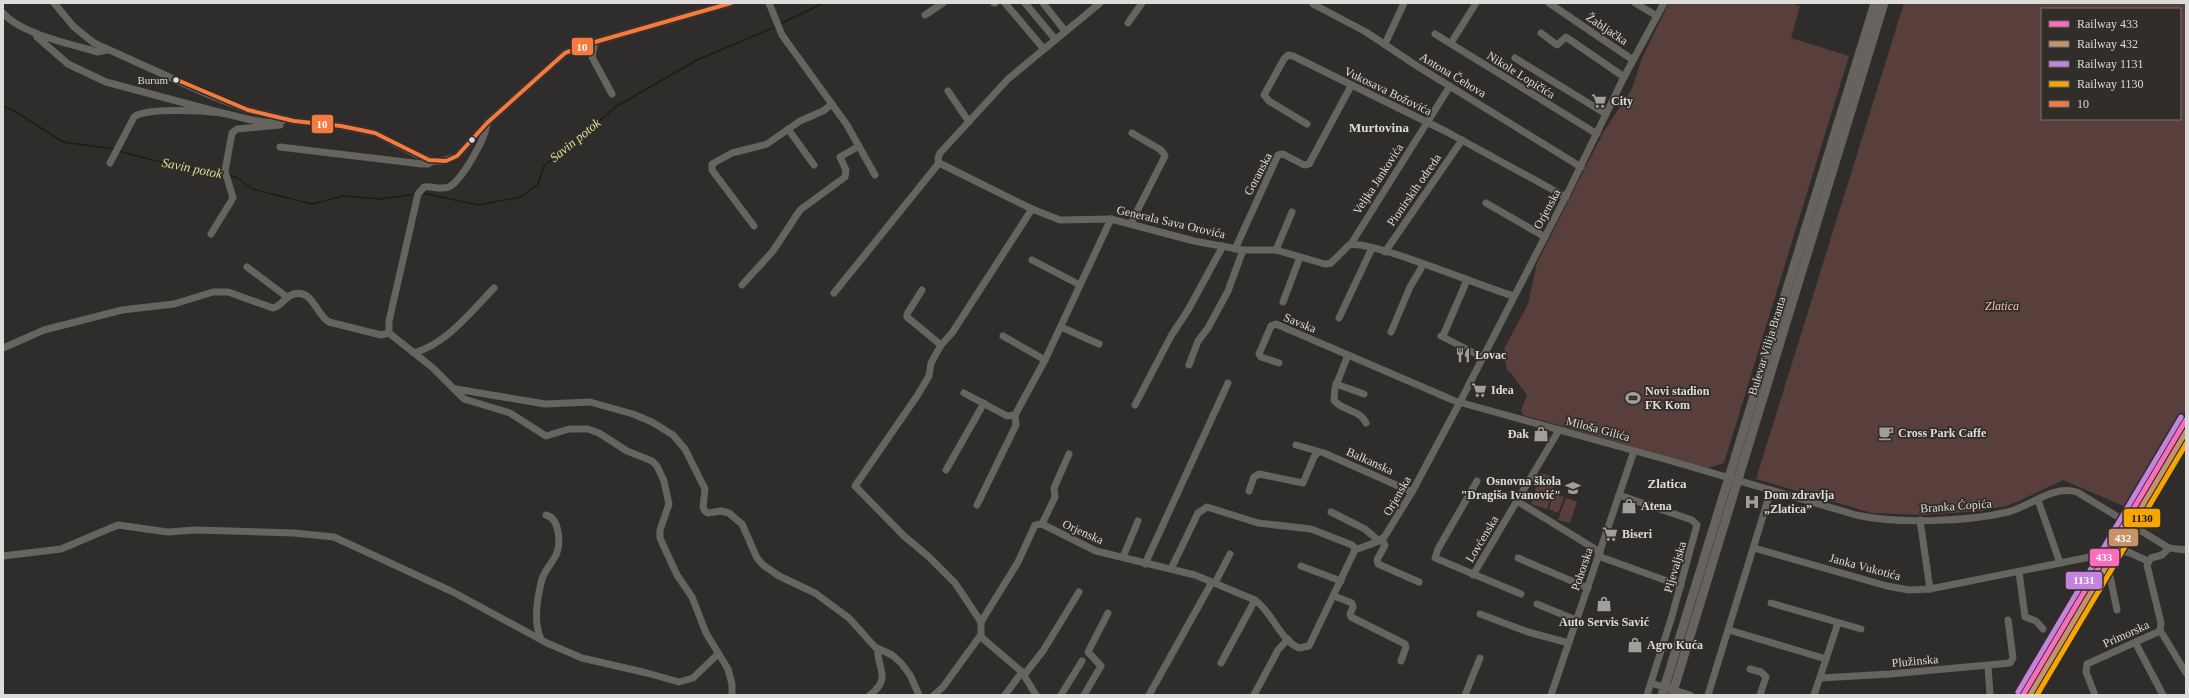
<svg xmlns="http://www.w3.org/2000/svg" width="2189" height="698" font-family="Georgia,serif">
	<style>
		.green { fill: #583f3b; fill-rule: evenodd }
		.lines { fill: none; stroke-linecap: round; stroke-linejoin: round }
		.stream { stroke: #201e06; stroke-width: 1.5 }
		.minor { stroke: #66645f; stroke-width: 7 }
		.major { stroke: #676460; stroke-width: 9 }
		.bus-1-casing { stroke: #312d29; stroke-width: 7 }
		.bus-1 { stroke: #f6793e; stroke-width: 4 }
		.rail-1-casing { stroke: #312d29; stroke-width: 8 }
		.rail-2-casing { stroke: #312d29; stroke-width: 8 }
		.rail-3-casing { stroke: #312d29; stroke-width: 8 }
		.rail-4-casing { stroke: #312d29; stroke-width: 8 }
		.rail-1 { stroke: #fb6dba; stroke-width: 5 }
		.rail-2 { stroke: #c7916a; stroke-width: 5 }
		.rail-3 { stroke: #c483df; stroke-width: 5 }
		.rail-4 { stroke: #f7a600; stroke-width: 5 }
		.bus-dot { fill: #dedcda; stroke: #312d29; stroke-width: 1.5 }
		.labels { text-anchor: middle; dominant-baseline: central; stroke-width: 3.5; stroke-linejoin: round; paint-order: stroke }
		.bus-label { font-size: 11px; fill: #dedcda; stroke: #312d29; text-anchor: end }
		.street-label { font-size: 12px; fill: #dedcda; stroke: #312d29 }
		.poi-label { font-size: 12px; font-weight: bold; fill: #dedcda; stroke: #312d29; text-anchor: start }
		.park-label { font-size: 12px; font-style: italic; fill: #f9bfb5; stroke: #312d29 }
		.neighbourhood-label { font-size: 13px; font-weight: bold; fill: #dedcda; stroke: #312d29 }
		.water-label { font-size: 13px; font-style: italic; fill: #dcdc99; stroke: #312d29 }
		.line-badge { stroke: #312d29; stroke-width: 1.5 }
		.badge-label { font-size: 11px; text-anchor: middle; font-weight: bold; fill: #fff }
		.pale-badge-label { font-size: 11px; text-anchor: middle; font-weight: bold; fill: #111 }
	</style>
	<rect width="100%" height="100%" fill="#2f2d2b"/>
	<g class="green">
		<path d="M1669,3H1791L1800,6L1791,38L1849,56L1724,463L1708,468L1523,415L1521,410L1527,395L1511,373L1507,370L1504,355L1505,347L1528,304L1537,263L1604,131L1632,89L1642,58Z"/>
		<path d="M1904,3H2186V410L2128,508L2063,480L2019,501L2006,506L1980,511L1922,515L1872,513L1756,479ZM2042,9H2180V119H2042Z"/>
		<path d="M1541,473L1557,478L1547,509L1531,504Z"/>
		<path d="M1554,494L1564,497L1558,513L1549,509Z"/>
		<path d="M1566,498L1577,502L1570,523L1558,520Z"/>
	</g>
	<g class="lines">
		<g class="stream">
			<path d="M780,24L824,3"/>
			<path d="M3,106L13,110L63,142L114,149"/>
			<path d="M118,151L180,167L224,174"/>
			<path d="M229,175L238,178L252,189L312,204L343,196L381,199L415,194"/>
			<path d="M423,193L478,205L521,197L538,184L544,166L617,106L697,60L775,27"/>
		</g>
		<g class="minor">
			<path d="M54,3L74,27L94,43L209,95L248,110L294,121L341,126L375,133L415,154L433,161H442L457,156L487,123L565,53L595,42L731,3"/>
			<path d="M769,3L782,35L847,125L875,175"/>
			<path d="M994,3H995"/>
			<path d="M1005,3L1043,48"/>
			<path d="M1025,3L1055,39"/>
			<path d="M1043,3L1065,31"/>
			<path d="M1549,3L1633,60"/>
			<path d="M1635,3L1657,16"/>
			<path d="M1313,4L1366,32L1417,66L1581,167"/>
			<path d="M3,13C21,34 71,44 97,52L107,50"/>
			<path d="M925,15L943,3"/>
			<path d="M1128,23L1142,3"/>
			<path d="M36,33L37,37L68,64L106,82L222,113"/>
			<path d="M1541,33L1557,45L1566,37L1624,77"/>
			<path d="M1435,34L1597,134"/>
			<path d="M595,42L592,57L612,94"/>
			<path d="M1451,43L1476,3"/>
			<path d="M1385,44L1404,3"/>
			<path d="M1515,58L1606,114"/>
			<path d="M948,91L969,122"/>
			<path d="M487,123C486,138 462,180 449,187C441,190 432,186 424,187L418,194L389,321V333L433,368L464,399L510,413L546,436L569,429H588L599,433L627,451L652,461L657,466L664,481L669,504L660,530V538L677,575L692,597L706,633L728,669L732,684V695"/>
			<path d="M1307,124L1269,101L1264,95L1284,59L1288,55L1293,56L1447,132L1566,197"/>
			<path d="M788,129L814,165"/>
			<path d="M280,147L422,164H428L433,161"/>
			<path d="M110,163L134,117C146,107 206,111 222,113C238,116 271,128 286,119"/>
			<path d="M939,163L1032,209L1060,220L1111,219L1194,241L1243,250H1276L1325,264L1331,263L1349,245C1370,239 1484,288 1514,296"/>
			<path d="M939,163L938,158L940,153L1008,79L1100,3"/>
			<path d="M1486,203L1545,237"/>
			<path d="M1032,209L952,333L941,345L931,363L929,376L917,396L855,486L904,536L929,557L955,583L981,622V637L1022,672L1036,695"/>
			<path d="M1131,223L1165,156L1161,150L1132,133"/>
			<path d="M754,226L712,170V164L732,153L767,144L800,121L823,111L832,104"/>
			<path d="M211,234L233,198L225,171L232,133L237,129L280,125"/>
			<path d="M1351,244L1450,86"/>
			<path d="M1235,249L1278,155L1283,154L1304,165L1309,164L1351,86"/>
			<path d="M1276,250L1292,212"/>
			<path d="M1385,252L1462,140"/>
			<path d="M1032,260L1080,285"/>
			<path d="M247,267L287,297"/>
			<path d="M742,285L773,251L800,210L845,177L846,170L840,157L859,146"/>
			<path d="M922,290L907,314V317L941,345"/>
			<path d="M834,293L939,163"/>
			<path d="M1283,302L1300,257"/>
			<path d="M1339,318L1372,248"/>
			<path d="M1061,327L1099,344"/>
			<path d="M1391,332L1410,287L1423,265"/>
			<path d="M1003,336L1045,360"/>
			<path d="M1441,336L1482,357"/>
			<path d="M1443,336L1467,280"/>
			<path d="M3,348L44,330L122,310L174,304L213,292H228L273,308C282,306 285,296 294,294C313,289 316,315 329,322L381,335L389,333"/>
			<path d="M414,353C447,343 470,313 494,288"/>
			<path d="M1348,355L1335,388L1334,400C1341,411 1360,409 1366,423"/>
			<path d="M1279,363L1261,357L1259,354L1271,326L1276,324L1455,401L1668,460L1856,515C1897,524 1966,522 2008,512C2031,506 2052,485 2077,492L2169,548L2186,550"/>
			<path d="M1189,365L1198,341L1208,328L1228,291L1243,250"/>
			<path d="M1336,384L1364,394"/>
			<path d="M456,389L545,404L590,402L633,414L652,422L673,435L685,449L705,489L703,507L705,511L708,513L721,511L729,513L737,520L742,524L757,558L763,565L779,576L815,593L849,618L875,647L892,655L901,663L910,675L919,695"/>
			<path d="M964,393L1007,416L1015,415L1045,360L1111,219"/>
			<path d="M1135,405L1171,336L1188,310L1223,246"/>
			<path d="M1296,445L1324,453L1412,492"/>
			<path d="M1069,454L1054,488L1055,497L1042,524L1096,551L1195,575L1255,600C1273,613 1279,639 1299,648L1309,646L1355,550L1379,541L1385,536L1412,492L1460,402L1569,190L1624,77L1664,3"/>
			<path d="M946,470L984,403"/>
			<path d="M1477,481L1438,549L1435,558L1521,594"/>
			<path d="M1249,491L1254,477L1259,474L1303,483L1314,457L1318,452"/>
			<path d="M1619,495L1692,520L1697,525L1672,616L1647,695"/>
			<path d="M2038,500L2060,563"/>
			<path d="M1517,501L1600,552"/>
			<path d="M977,505L1016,425L1015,415"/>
			<path d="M1331,512L1365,529L1379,541"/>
			<path d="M1920,520L1930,589"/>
			<path d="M1382,539L1385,545L1377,560L1378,564L1419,582"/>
			<path d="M1754,548L1887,586L1909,590L1930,589L2095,556"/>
			<path d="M3,556L61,549L118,525L168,532L195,530L294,533L334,537L453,592L547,643L582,658L647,673L679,682L693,678L718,654"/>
			<path d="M1598,556L1681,586"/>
			<path d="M1123,557L1138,521"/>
			<path d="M1518,558L1588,588"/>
			<path d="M1145,564L1228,383"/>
			<path d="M1301,566L1341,581"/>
			<path d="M2108,566L2117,610"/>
			<path d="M1171,569L1198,513L1207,507L1258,523L1311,529L1352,545L1356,549"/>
			<path d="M2019,572L2025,617L2036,621L2043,629"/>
			<path d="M1473,575L1559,430"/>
			<path d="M1215,583L1230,554"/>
			<path d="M1334,596L1352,603L1353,607L1350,614L1351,617L1405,644L1406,647L1401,661"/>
			<path d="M1771,603L1861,629"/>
			<path d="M1537,604L1576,620"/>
			<path d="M1480,614L1528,632L1569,643"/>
			<path d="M981,622L1018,562L1035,525L1042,524"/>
			<path d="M1729,630L1826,659"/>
			<path d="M2160,630L2186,673"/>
			<path d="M2067,637L2114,553L2128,552L2148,561"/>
			<path d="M541,639C533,622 537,598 542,579C545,570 552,563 556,555C561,545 560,518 546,515"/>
			<path d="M2135,642L2163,695"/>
			<path d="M1221,663L1255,600"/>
			<path d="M1988,666L1990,695"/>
			<path d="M1750,669L1761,672L1766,677L1760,695"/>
			<path d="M1024,675L1043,651L1079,592"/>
			<path d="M1820,678L1890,674L2010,663L2013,658L2008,620"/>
			<path d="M1651,683L1690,695"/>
			<path d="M870,695C893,677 876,668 878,649"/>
			<path d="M934,695L943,687L980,636"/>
			<path d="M1005,695L1022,672"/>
			<path d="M1061,695L1082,661"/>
			<path d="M1084,695L1101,666L1088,652L1108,613"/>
			<path d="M1149,695L1212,582"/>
			<path d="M1254,695L1278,650L1288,639"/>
			<path d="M1465,695L1480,658"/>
			<path d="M1551,695L1634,451"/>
			<path d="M1708,695L1771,490"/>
			<path d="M1814,695L1838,623"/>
			<path d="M2095,695L2086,672L2087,664L2160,631L2161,623L2147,565L2151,558L2162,555L2169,548"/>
		</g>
		<g class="major">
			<path d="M1662,695L1875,3"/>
			<path d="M1672,695L1884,3"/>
		</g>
		<g class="bus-1-casing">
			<path id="bus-1" d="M175,79L248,110L294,121L341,126L375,133L429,160L446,161L457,156L487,123L565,53L595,42L731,3"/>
		</g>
		<use href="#bus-1" class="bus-1"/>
		<g class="rail-1-casing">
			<path id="rail-1" d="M2023,695L2186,420"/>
		</g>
		<g class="rail-2-casing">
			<path id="rail-2" d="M2030,695L2186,432"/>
		</g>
		<g class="rail-3-casing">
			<path id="rail-3" d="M2018,692L2181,417"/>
		</g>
		<g class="rail-4-casing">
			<path id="rail-4" d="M2037,695L2186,444"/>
		</g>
		<use href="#rail-1" class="rail-1"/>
		<use href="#rail-2" class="rail-2"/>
		<use href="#rail-3" class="rail-3"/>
		<use href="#rail-4" class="rail-4"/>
	</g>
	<defs>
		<g id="supermarket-bare" transform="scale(1.2)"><path d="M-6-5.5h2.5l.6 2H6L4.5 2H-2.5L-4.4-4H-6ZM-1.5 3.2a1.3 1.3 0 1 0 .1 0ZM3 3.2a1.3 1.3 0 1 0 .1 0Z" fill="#a19f9d" stroke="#312d29" stroke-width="2.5" paint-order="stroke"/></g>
		<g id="restaurant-bare" transform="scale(1.2)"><path d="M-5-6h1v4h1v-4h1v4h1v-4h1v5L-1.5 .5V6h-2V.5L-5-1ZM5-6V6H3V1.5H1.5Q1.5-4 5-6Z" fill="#a19f9d" stroke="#312d29" stroke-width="2.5" paint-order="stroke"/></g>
		<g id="stadium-bare" transform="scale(1.2)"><path d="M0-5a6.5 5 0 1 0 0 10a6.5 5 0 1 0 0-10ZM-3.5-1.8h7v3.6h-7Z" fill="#a19f9d" stroke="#312d29" stroke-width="2.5" paint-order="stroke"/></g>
		<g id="cafe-bare" transform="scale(1.2)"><path d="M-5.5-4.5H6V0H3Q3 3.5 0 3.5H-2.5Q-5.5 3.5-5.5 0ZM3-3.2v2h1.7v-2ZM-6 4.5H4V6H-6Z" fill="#a19f9d" stroke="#312d29" stroke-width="2.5" paint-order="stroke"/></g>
		<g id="shop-bare" transform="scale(1.2)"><path d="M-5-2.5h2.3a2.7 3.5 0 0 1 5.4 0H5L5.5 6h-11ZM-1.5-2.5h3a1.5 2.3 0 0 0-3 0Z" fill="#a19f9d" stroke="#312d29" stroke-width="2.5" paint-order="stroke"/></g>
		<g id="school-bare" transform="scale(1.2)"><path d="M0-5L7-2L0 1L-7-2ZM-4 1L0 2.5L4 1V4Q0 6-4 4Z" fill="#a19f9d" stroke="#312d29" stroke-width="2.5" paint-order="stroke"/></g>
		<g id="hospital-bare" transform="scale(1.2)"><path d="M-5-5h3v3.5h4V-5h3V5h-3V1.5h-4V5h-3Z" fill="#a19f9d" stroke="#312d29" stroke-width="2.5" paint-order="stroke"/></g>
	</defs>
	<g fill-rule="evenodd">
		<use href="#supermarket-bare" x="1599" y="101"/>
		<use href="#restaurant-bare" x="1463" y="355"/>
		<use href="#supermarket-bare" x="1479" y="390"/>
		<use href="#stadium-bare" x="1633" y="398"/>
		<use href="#cafe-bare" x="1886" y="433"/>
		<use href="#shop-bare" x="1541" y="434"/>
		<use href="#school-bare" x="1573" y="488"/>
		<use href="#hospital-bare" x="1752" y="502"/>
		<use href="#shop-bare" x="1629" y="506"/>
		<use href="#supermarket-bare" x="1610" y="534"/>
		<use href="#shop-bare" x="1604" y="604"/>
		<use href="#shop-bare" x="1635" y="645"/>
	</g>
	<g class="bus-dot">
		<circle cx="176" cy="80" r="3.5"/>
		<circle cx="472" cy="140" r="3.5"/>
	</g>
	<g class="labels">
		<g class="bus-label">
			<text x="168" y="80">Burum</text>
		</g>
		<g class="street-label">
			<text transform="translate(1607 29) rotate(34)">Žabljačka</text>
			<text transform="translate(1453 75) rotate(31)">Antona Čehova</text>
			<text transform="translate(1521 75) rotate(32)">Nikole Lopičića</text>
			<text transform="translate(1388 91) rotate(26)">Vukosava Božovića</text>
			<text transform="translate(1258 174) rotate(-62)">Goranska</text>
			<text transform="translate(1378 179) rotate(-57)">Veljka Jankovića</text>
			<text transform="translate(1414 190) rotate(-55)">Pionirskih odreda</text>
			<text transform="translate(1547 209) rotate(-62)">Orjenska</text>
			<text transform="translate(1171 222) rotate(13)">Generala Sava Orovića</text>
			<text transform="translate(1300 323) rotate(22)">Savska</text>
			<text transform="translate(1767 346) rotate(-73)">Bulevar Vilija Branta</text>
			<text transform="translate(1598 429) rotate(15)">Miloša Gilića</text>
			<text transform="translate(1370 461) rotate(24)">Balkanska</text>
			<text transform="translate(1397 496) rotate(-60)">Orjenska</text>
			<text transform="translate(1956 506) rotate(-4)">Branka Ćopića</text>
			<text transform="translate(1083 532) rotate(24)">Orjenska</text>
			<text transform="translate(1482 539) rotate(-59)">Lovćenska</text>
			<text transform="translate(1675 567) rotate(-74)">Pljevaljska</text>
			<text transform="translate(1865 567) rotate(15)">Janka Vukotića</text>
			<text transform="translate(1582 569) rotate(-71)">Pohorska</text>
			<text transform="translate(2126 634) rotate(-24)">Primorska</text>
			<text transform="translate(1915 661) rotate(-5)">Plužinska</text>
		</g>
		<g class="poi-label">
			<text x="1611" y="101">City</text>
			<text x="1475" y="355">Lovac</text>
			<text x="1491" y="390">Idea</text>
			<text x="1645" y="391">Novi stadion<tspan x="1645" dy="14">FK Kom</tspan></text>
			<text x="1898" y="433">Cross Park Caffe</text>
			<text x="1529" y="434" text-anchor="end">Đak</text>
			<text x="1561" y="481" text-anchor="end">Osnovna škola<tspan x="1561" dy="14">"Dragiša Ivanović"</tspan></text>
			<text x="1764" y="495">Dom zdravlja<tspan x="1764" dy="14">„Zlatica”</tspan></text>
			<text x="1641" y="506">Atena</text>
			<text x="1622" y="534">Biseri</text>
			<text x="1604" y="622" text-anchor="middle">Auto Servis Savić</text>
			<text x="1647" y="645">Agro Kuća</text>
		</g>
		<g class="park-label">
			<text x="2002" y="306">Zlatica</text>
		</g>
		<g class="neighbourhood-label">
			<text x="1379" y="127">Murtovina</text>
			<text x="1667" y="483">Zlatica</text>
		</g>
		<g class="water-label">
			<text transform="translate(575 140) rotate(-39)">Savin potok</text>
			<text transform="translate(192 168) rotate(11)">Savin potok</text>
		</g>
	</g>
	<g class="line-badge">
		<rect x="571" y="37" width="23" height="19" rx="4" fill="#f6793e"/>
		<rect x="311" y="114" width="23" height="20" rx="4" fill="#f6793e"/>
		<rect x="2123" y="508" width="38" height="20" rx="4" fill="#f7a600"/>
		<rect x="2108" y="528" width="31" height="19" rx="4" fill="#c7916a"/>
		<rect x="2089" y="548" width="31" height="19" rx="4" fill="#fb6dba"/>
		<rect x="2065" y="571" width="38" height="19" rx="4" fill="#c483df"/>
	</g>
	<g class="badge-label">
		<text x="582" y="51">10</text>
		<text x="322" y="128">10</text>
		<text x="2123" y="542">432</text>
		<text x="2104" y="561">433</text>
		<text x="2084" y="584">1131</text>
	</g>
	<g class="pale-badge-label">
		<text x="2142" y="522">1130</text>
	</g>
	<rect width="2189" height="698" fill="none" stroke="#dedcda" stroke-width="8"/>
	<rect x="2041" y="8" width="140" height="112" fill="#312d29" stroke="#767370"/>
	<rect x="2049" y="21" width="20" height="6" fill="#fb6dba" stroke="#767370"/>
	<text x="2077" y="28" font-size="12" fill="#dedcda">Railway 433</text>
	<rect x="2049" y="41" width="20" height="6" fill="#c7916a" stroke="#767370"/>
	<text x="2077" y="48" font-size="12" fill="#dedcda">Railway 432</text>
	<rect x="2049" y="61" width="20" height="6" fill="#c483df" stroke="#767370"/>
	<text x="2077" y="68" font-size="12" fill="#dedcda">Railway 1131</text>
	<rect x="2049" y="81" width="20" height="6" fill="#f7a600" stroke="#767370"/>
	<text x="2077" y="88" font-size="12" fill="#dedcda">Railway 1130</text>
	<rect x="2049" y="101" width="20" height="6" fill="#f6793e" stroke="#767370"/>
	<text x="2077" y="108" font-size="12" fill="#dedcda">10</text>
</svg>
